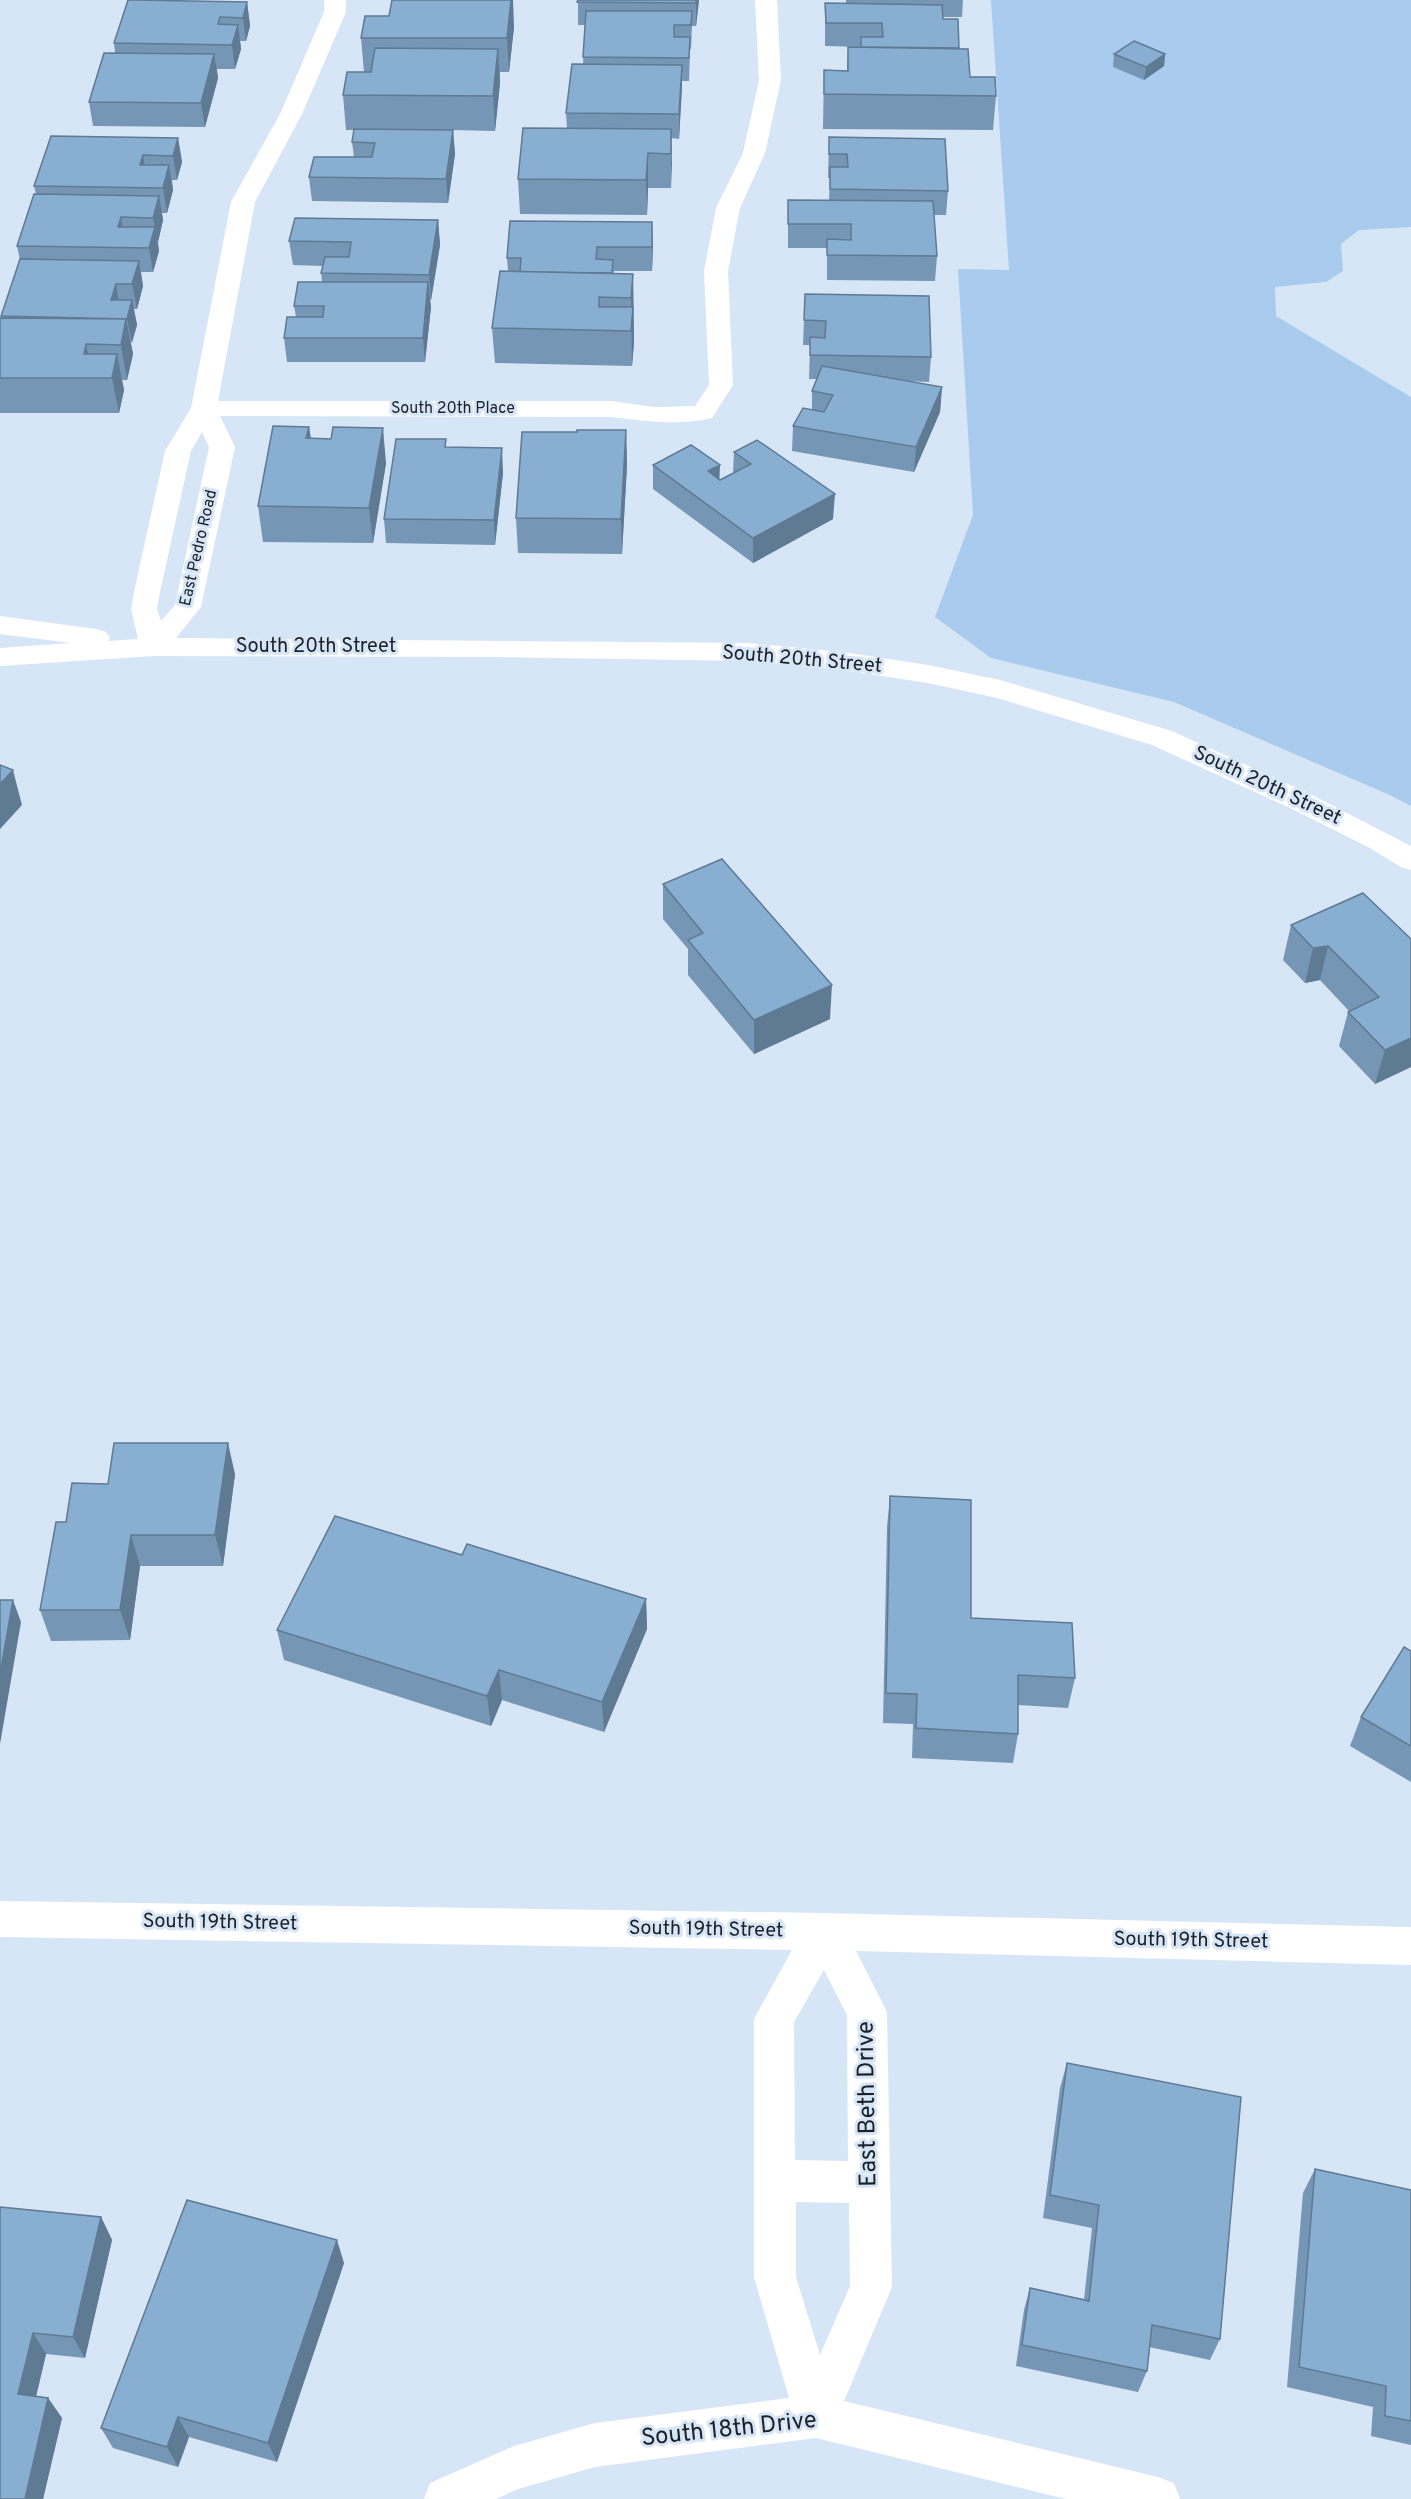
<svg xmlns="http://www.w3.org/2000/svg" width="1411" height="2499" font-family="Overpass,sans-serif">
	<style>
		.green { fill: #a8cbee }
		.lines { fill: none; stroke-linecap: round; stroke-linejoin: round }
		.street { fill: #fff; fill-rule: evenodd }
		.wall { fill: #7596b5 }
		.shaded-wall { fill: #5f7a93 }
		.building { fill: #88aed2; stroke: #5f7a93; stroke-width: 1.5 }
		.labels { text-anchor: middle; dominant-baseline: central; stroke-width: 6; stroke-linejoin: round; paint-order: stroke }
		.far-street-label { font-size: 16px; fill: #1c2127; stroke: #d7e6f7 }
		.street-label { font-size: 20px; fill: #1c2127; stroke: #d7e6f7 }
		.near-street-label { font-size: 24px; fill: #1c2127; stroke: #d7e6f7 }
	</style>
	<rect width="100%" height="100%" fill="#d7e6f7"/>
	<path class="green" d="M991,0H1411V227L1359,230L1341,244L1343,271L1326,282L1275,287L1276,316L1411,397V806L1392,796L1174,702L991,658L935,617L973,515L958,269L1009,270Z"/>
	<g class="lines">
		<g class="street">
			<path d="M324,0H346V12L302,114L255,202L218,401H611L654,407L695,406L709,385L704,271L716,208L743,153L759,80L755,0H777L781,80L765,153L740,208L728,271L733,385L712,418C679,426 644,421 611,417L220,416L235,447L201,607L176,638L748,643L843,652L928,665L1000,680L1172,731L1310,794L1411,846V870L1401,867L1368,847L1290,808L1152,745L997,698L928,683L843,670L748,661L491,657L154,656L0,666V648L71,643L0,634V616L96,629L106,632L110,638L108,641L138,639L131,609L134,592L165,451L191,408L231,202L280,114L324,12ZM202,432L209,447L175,605L161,621L157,609L160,592L191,451Z"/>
			<path d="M0,1901L824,1913L1411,1927V1965L856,1951L887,2012L892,2287L844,2401L1158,2477L1174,2483L1180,2499H1066L816,2438L595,2467L518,2489L496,2499H424L430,2483L514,2446L595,2423L789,2398L754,2277V2019L792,1950L0,1937ZM824,1970L847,2015L848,2161L795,2160L794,2022ZM796,2202L849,2203L850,2286L820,2355L796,2277Z"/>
		</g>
	</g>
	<g class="wall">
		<path d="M578,0H699L696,26H692L691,49H690L689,81H682L679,139L671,138V188H648L647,215L520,214L518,179L567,128L566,113L583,64L585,25H578Z"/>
		<path d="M846,0H963L962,17H942L943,19L959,48L970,77L996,96L993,130L823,129L824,70L847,71L848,47H861L825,46V3H846Z"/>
		<path d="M247,2L250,26L246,41H240L241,49L235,69H217L218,78L205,127L93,126L89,102L115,53L114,43Z"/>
		<path d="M389,16L514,27L509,72H500V83L495,131L453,130L455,154L448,203L312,201L309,177L354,157L352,142L354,130H346L343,95L364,72L361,38Z"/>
		<path d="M1114,54H1165L1164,66L1144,80L1113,67Z"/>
		<path d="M829,137L948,191L946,215H934L937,256L935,281L827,280V248H788V200H829L830,178H828Z"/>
		<path d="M178,138L182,162L177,180H172L173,190L167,213H162L163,220L158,242L159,251L153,272H141L143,286L137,309H134L137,325L131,343L133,354L127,380H122L124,390L119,413H0V318H1V316L20,260L17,246L36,194L34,186Z"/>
		<path d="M438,220L440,245L431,300H430L431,307L425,362H287L284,338L296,317L294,306L322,282L321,273L323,266L293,265L289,241Z"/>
		<path d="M510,221L653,246L652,271H614V273L633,274L634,342L632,366L495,363L492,328L508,271L507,258Z"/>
		<path d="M805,294L931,357L929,382L908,381L942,387L940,412L914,472L792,451L793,426L812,410V391L817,379H809L810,345H803Z"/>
		<path d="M309,427L311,438L386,463L373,543L263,542L258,506Z"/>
		<path d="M626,430L627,465L622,554L518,553L516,518Z"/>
		<path d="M446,439V447L503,473L495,545L386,543L384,519Z"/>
		<path d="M734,452L833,519L753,563L653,489V465L720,480L733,473Z"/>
		<path d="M663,884L830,1019L754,1054L688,975V949L663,919Z"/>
		<path d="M1363,893L1411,1067L1375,1084L1339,1046L1348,1012L1349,1011L1320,980L1305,983L1283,960L1291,925Z"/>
		<path d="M235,1474L223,1566H140L130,1640L51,1641L40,1610L66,1522L108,1484Z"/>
		<path d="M890,1496L971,1618L1075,1678L1068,1708L1018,1705V1734L1013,1763L912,1758L913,1724L883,1723L887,1527Z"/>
		<path d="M462,1555L646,1599L647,1629L604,1732L502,1700L491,1726L284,1660L277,1630Z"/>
		<path d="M1411,1651V1782L1350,1746L1361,1717Z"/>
		<path d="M1067,2063L1220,2339L1210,2360L1149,2347L1147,2371L1138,2392L1016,2366L1024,2310L1030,2288L1084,2299L1092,2228L1043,2218L1060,2088Z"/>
		<path d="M1315,2169L1411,2190V2445L1371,2436L1373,2407L1287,2387L1303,2193Z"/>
		<path d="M0,2207L101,2217L112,2240L85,2358L46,2354L36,2396L48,2398L62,2418L43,2499Z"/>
		<path d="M344,2263L277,2462L189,2437L178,2467L113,2448L101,2428Z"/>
	</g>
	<g class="shaded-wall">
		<path d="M511,0H513L514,27L509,72L507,38Z"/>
		<path d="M696,0H699L696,26Z"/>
		<path d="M247,2L250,26L246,41L243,18Z"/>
		<path d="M238,25L241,49L235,69L232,45Z"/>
		<path d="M498,49L500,83L495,131L493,96Z"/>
		<path d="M214,54L218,78L205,127L201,103Z"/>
		<path d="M1165,54L1164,66L1144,80L1146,67Z"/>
		<path d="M682,65V89L679,139V114Z"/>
		<path d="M671,129L672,164L671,188Z"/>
		<path d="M453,130L455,154L448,203L446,179Z"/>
		<path d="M178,138L182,162L177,180L173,156Z"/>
		<path d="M648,153V188L647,215L646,180Z"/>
		<path d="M143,155L147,180L145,189L140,165Z"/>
		<path d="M169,165L173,190L167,213L163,188Z"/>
		<path d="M159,196L163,220L158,242L153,218Z"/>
		<path d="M121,217L125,241L118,227Z"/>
		<path d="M438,220L440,245L431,300L429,275Z"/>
		<path d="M652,222L653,246L652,271Z"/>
		<path d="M155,227L159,251L153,272L149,248Z"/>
		<path d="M139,261L143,286L137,309L132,284Z"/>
		<path d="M633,274L634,342L632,366L631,298Z"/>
		<path d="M428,282L431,307L425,362L423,338Z"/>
		<path d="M116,284L120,309L111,300Z"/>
		<path d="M132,300L137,325L132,343L127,319Z"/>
		<path d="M126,319L133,354L127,380L121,345Z"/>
		<path d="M86,344L93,378L84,354Z"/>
		<path d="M117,354L124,390L119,413L112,378Z"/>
		<path d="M942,387L940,412L914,472L916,447Z"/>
		<path d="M309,427L314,462L306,438Z"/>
		<path d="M383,428L386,463L373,543L369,508Z"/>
		<path d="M626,430L627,465L622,554L621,519Z"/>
		<path d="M502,448L503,473L495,545L494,520Z"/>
		<path d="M720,465L719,489L708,471Z"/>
		<path d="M835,494L833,519L753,563V538Z"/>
		<path d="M13,770L22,805L0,829V784Z"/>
		<path d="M1328,946L1320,980L1305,983L1313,948Z"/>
		<path d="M832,985L830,1019L754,1054V1020Z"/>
		<path d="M1411,1038V1067L1375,1084L1385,1050Z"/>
		<path d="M228,1443L235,1474L223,1566L215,1535Z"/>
		<path d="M131,1535L140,1566L130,1640L120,1610Z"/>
		<path d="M646,1599L647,1629L604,1732L602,1702Z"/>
		<path d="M13,1600L21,1622L0,1744V1674Z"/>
		<path d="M499,1670L502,1700L491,1726L487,1696Z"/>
		<path d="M101,2217L112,2240L85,2358L73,2337Z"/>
		<path d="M337,2240L344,2263L277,2462L268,2443Z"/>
		<path d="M33,2333L46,2354L32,2414L18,2394Z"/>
		<path d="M48,2398L62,2418L43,2499H25Z"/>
		<path d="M178,2417L189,2437L178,2467L167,2447Z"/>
	</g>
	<g class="building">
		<path d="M128,0H136L247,2L243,18L220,17L218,24L238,25L232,45L114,43Z"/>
		<path d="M392,0H511L507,38H361L365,16H389Z"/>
		<path d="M578,0H696V3L577,2Z"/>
		<path d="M825,3L942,5L943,19H958L959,48L861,47V37H883L882,23H826Z"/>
		<path d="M586,11H692L691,25H674V37H690L689,58L583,57Z"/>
		<path d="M1134,41L1165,54L1146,67L1114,54Z"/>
		<path d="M848,47L968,49L970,77H995L996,96L824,94V70L848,71Z"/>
		<path d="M375,48L498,49L493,96L343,95L347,72H371Z"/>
		<path d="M104,53L214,54L201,103L89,102Z"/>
		<path d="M572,64L682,65L679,114L566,113Z"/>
		<path d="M523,128L671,129V154L648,153L646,180L518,179Z"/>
		<path d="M354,129L453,130L446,179L309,177L314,157H372L375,143L352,142Z"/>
		<path d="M51,136L178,138L173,156L143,155L140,165H169L163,188L34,186Z"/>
		<path d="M829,137L945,139L948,191L830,189V167H848L847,154H829Z"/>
		<path d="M34,194L159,196L153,218L121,217L118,227H155L149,248L17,246Z"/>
		<path d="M788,200L933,201L937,256L827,255V239L851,240V224H788Z"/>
		<path d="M295,218L438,220L429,275L321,273L325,257H349L351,242L289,241Z"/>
		<path d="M510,221L652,222V247H597L596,259L613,260L612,273L520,272L521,258H507Z"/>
		<path d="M20,259L139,261L132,284H116L111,300H132L127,319L1,316Z"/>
		<path d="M500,271L633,274L631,298L599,297V307H633L631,331L492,328Z"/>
		<path d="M298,282H428L423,338H284L287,317H323L324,306H294Z"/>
		<path d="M805,294L929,296L931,357L810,355V337L825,338L826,321L804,320Z"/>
		<path d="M0,318L126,319L121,345L86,344L84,354H117L112,378H0Z"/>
		<path d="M822,366L942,387L916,447L793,426L803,408L824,412L833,395L812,391Z"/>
		<path d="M273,426L309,427L306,438L331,439L333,427L383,428L369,508L258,506Z"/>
		<path d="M577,430H626L621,519L516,518L522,432H577Z"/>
		<path d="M396,439H446L445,447L502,448L494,520L384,519Z"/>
		<path d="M757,440L835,494L753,538L653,465L691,445L720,465L708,471L720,480L751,464L734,452Z"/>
		<path d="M0,765L13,770L0,784Z"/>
		<path d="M722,859L832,985L754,1020L688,940L703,933L663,884Z"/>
		<path d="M1363,893L1411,939V1038L1385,1050L1348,1012L1379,997L1328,946L1313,948L1291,925Z"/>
		<path d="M114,1443H228L215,1535H131L120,1610H40L56,1522H66L72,1483L108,1484Z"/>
		<path d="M890,1496L971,1500V1618L1072,1623L1075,1678L1018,1675V1734L916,1728L917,1694L886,1693Z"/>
		<path d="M335,1516L462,1555L467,1544L646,1599L602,1702L499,1670L487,1696L277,1630Z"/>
		<path d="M0,1600H13L0,1674Z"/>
		<path d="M1404,1647L1411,1651V1746L1361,1717Z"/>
		<path d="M1067,2063L1241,2097L1220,2339L1152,2325L1147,2371L1022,2345L1030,2288L1089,2301L1099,2205L1050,2195Z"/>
		<path d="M1315,2169L1411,2190V2421L1385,2416L1386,2386L1299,2367Z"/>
		<path d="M187,2200L337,2240L268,2443L178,2417L167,2447L101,2428Z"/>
		<path d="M0,2207L101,2217L73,2337L33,2333L18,2394L48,2398L25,2499H0Z"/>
	</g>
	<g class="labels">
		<g class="far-street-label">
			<text x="453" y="409">South 20th Place</text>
			<text transform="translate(199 548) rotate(-77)">East Pedro Road</text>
		</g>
		<g class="street-label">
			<text x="316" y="647">South 20th Street</text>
			<text transform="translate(802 660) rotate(5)">South 20th Street</text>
			<text transform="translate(1267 786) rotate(25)">South 20th Street</text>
			<text transform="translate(220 1923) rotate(1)">South 19th Street</text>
			<text transform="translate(706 1930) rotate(1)">South 19th Street</text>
			<text transform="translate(1191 1941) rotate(1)">South 19th Street</text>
		</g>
		<g class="near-street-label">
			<text transform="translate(868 2104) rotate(-91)">East Beth Drive</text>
			<text transform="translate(729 2430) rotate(-6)">South 18th Drive</text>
		</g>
	</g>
</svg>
